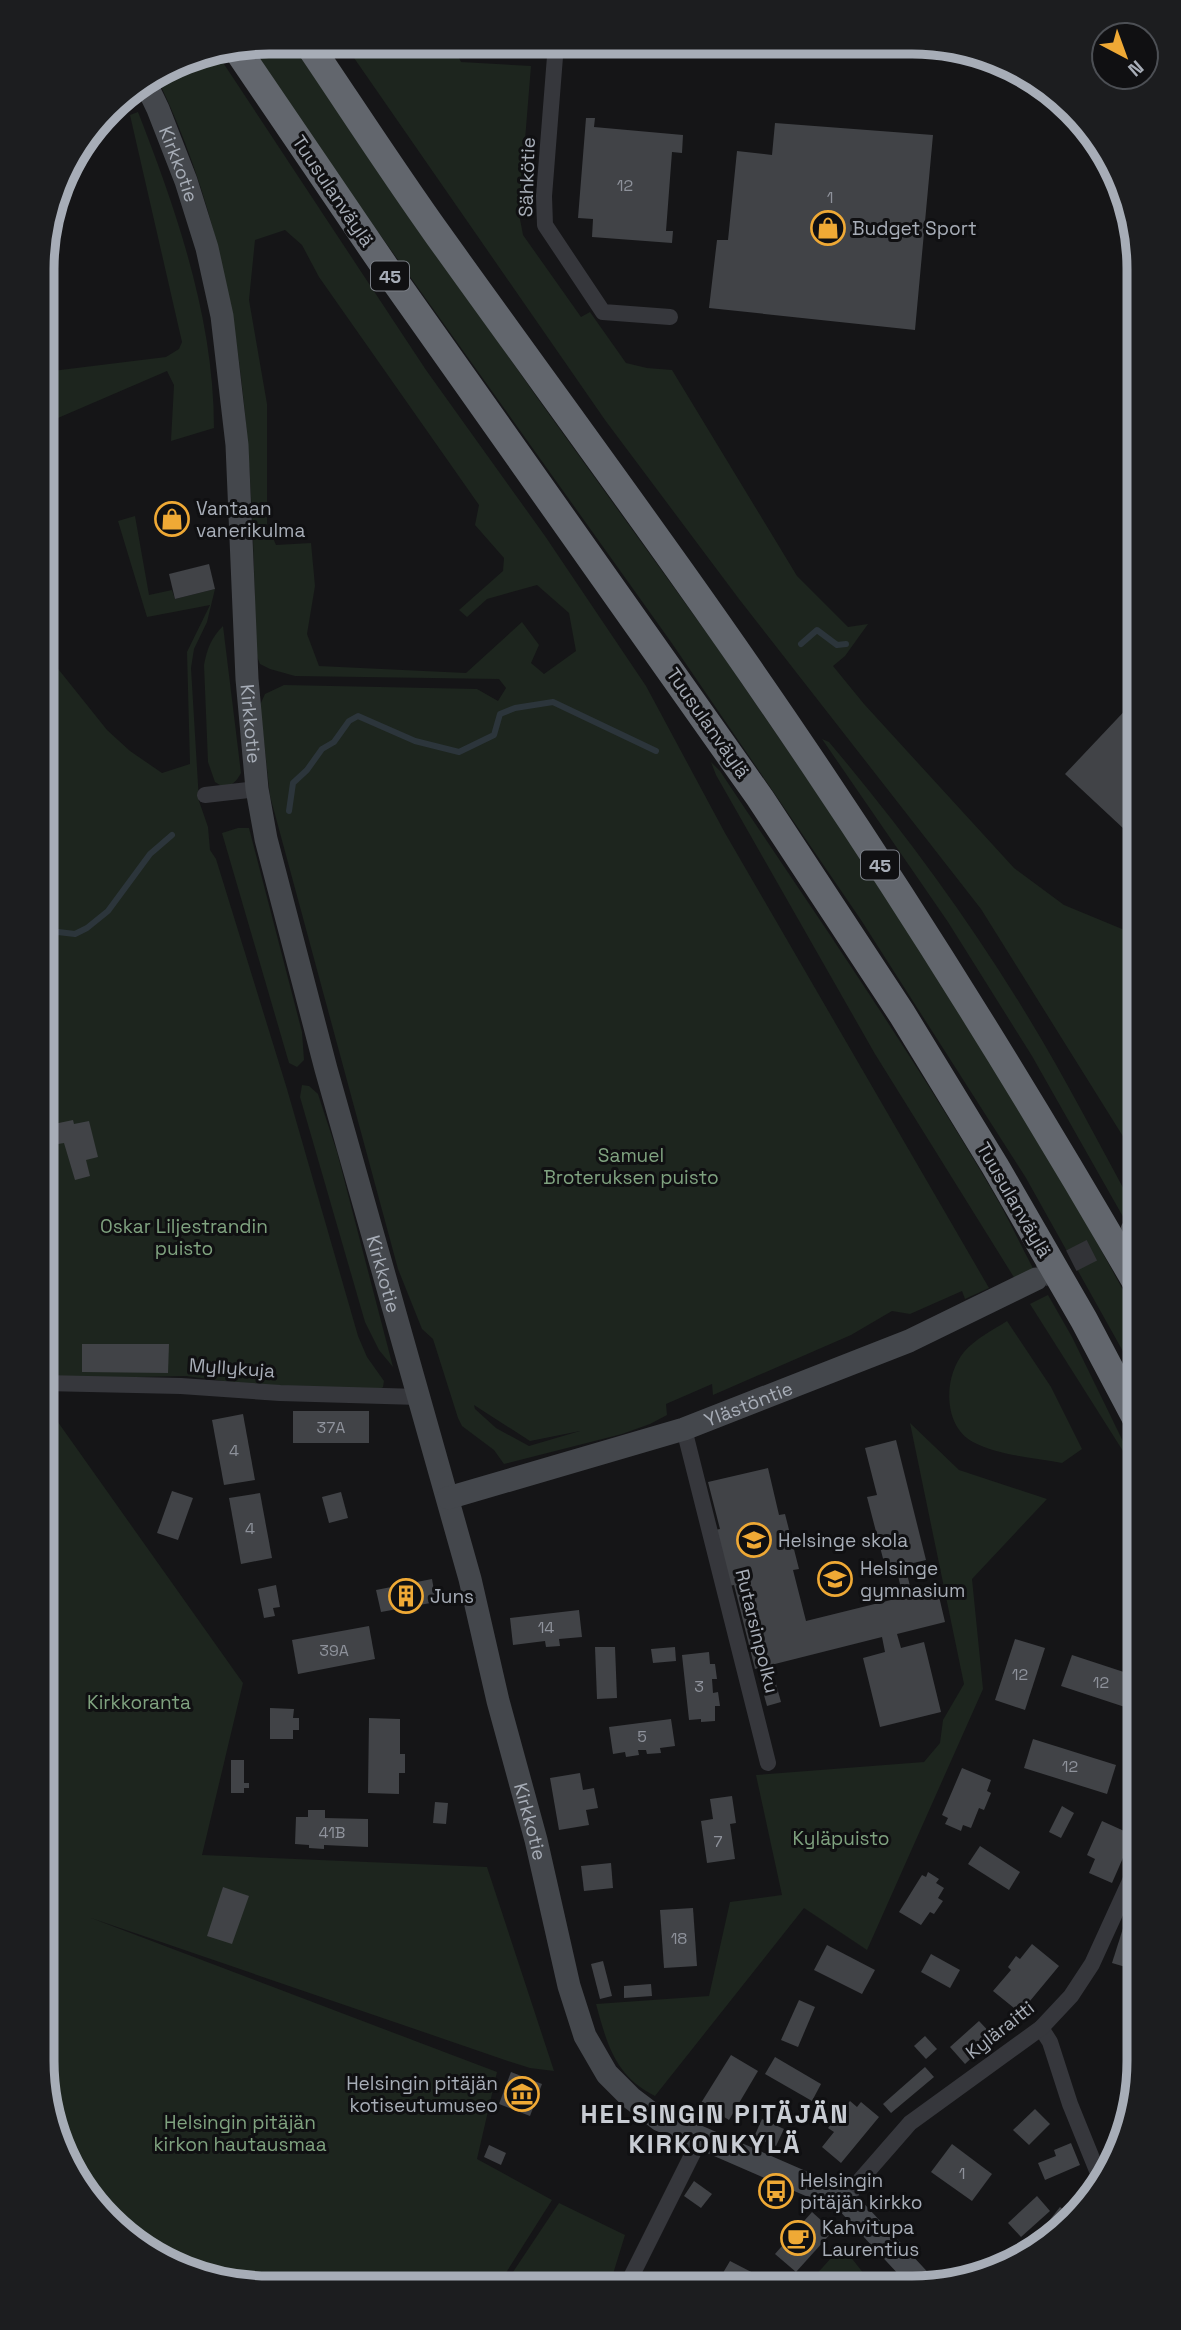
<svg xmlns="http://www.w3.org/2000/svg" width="1181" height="2330" font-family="'Space Grotesk',sans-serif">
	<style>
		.green { fill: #1d251e; fill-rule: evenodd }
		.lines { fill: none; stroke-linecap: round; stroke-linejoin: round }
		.stream { stroke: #2c353b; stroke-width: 6 }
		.building { fill: #414347 }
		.secondary-tunnel { stroke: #323337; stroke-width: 23; stroke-dasharray: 23 11; stroke-linecap: butt }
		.street { stroke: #36373c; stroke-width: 16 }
		.secondary { stroke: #44474c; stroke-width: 23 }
		.highway { stroke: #62666d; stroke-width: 28 }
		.labels { text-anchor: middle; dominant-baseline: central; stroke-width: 6; stroke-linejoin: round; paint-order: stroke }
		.number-label { font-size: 16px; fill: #8e929b }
		.shield { fill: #101012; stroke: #7a7e86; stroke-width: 2 }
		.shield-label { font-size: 18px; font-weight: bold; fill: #a7adb7 }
		.street-label { font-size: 19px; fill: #a7adb7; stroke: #101012 }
		.poi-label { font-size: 19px; fill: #a7adb7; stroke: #101012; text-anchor: start }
		.park-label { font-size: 19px; fill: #7fa27f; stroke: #101012 }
		.district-label { font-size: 26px; font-weight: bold; letter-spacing: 2px; fill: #c8ccd3; stroke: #101012 }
		.rim { fill: none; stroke: #a7adb7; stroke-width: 9 }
	</style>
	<rect width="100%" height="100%" fill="#151517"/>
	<g class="green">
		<path d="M269,42H290L536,396L719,650L875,878L1052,1161L1139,1319V1380L1026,1178L861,920L671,642L321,152L251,46Z"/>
		<path d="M343,42L452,43L461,62L531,66L519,214L523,235L581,317L590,312L626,363L647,368L672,370L797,576L848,627L868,624L845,656L833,666L864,704L1014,868L1064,905L1139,936V1162L981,909L739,599L605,420Z"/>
		<path d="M216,52L426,370L545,536L646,686L725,833L989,1288L965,1299L962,1291L910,1314L892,1311L851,1335L713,1395L712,1384L666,1404L667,1415L650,1424L622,1434L504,1464L494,1450L462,1426L458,1418L433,1339L422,1329L398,1269L270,796L260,705L265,694L284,685L477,689L498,701L506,688L499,679L295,676L270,669L260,664L256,654C252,451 247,262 156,76L182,59ZM285,230L302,245L319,277L479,505L475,525L504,558L503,571L459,610L467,617L487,599L537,585L569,613L576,651L544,674L531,663L539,645L522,622L466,673L319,666L307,634L315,586L311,543L276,545L267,524V404L249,300L255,240ZM474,1405L530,1441L580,1431L529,1446L496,1428L475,1409Z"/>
		<path d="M138,112C177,212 214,319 214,428L171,441L174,385L167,371L44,424V372L166,357L179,349L182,342L130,115Z"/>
		<path d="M135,516L149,595L172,590L175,599L215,589L207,622L194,649L191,668L199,801L208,827L210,850L216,859L287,1089L358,1336L367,1357L384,1381L383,1387L376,1393L293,1390L186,1376L43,1379V650L107,730L130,751L162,773L190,764L187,652L210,605L147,617L118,521Z"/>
		<path d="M223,626L241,773C235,784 227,791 215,782L208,762L204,665C207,649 211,638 223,626Z"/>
		<path d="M822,739L829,742C899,825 965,914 1022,1007C1064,1075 1100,1146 1138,1215L1126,1222L1032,1056L948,922Z"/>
		<path d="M711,762L720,771C815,914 914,1055 1000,1204C1012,1226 1022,1248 1034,1270L1015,1279L875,1054L716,775Z"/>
		<path d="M238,828H249L302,1032L304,1060L297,1067L289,1063L222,833Z"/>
		<path d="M302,1085L309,1086L318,1094L337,1152L393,1367L379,1350L365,1322L300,1097Z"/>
		<path d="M1048,1295L1072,1337L1136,1468L1135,1470L1030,1304Z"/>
		<path d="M1007,1321L1051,1387L1082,1449L1062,1463C1033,1457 999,1456 973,1442C943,1426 943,1377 964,1352C975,1339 993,1330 1007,1321Z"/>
		<path d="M43,1401L243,1683L202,1855L487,1867L554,2071L530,2068L511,2062L91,1918L497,2072L477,2159L552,2200L497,2287L239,2286L182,2271L120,2232L54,2134L42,2061Z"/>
		<path d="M910,1423L959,1470L1047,1499L972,1579L983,1689L867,1950L804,1908L655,2096C615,2076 607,2044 596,2004L709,1996L730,1902L782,1895L756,1775L924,1762L940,1743L943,1720L964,1684Z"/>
		<path d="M559,2203L625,2235L609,2287H503Z"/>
		<path d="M842,2246L875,2288H804Z"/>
	</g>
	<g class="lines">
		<g class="stream">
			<path d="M801,644L817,630L837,645L846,644"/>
			<path d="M289,811L293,783L307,770L322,749L334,742L349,721L358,716L415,741L459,752L494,735L500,714L515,708L553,702L656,751"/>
			<path d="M43,937L58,932L75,934L87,928L108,911L150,854L172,835"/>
		</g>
	</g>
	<g class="building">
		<path d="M586,118H595L594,127L683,135L682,153L672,152L666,231H673L672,243L592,237L593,219L578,218Z"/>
		<path d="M775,123L933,135L915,330L709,308L717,240H728L737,151L772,155Z"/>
		<path d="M209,564L215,589L175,599L169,574Z"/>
		<path d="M1133,702L1139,707V843L1065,774Z"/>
		<path d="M73,1120L74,1124L89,1121L98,1157L86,1160L90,1176L75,1180L64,1143L58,1144L54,1124Z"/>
		<path d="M82,1344H169L168,1373L82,1372Z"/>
		<rect x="293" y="1411" width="76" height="32"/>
		<path d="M243,1414L255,1480L224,1485L212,1420Z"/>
		<path d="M896,1440L926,1560L905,1565L912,1595L937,1588L945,1622L897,1634L901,1648L924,1642L941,1712L880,1727L863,1658L885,1652L882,1637L755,1669L734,1585L729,1586L715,1530L720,1529L708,1482L768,1468L779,1515L785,1514L799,1569L793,1570L806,1621L903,1597L896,1567L886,1570L867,1497L877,1495L865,1448Z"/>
		<path d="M172,1491L193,1498L178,1540L157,1533Z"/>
		<path d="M341,1492L348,1518L329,1523L322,1497Z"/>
		<path d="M260,1493L272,1558L241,1564L229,1498Z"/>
		<path d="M432,1579L436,1602L381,1612L376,1590Z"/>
		<path d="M276,1585L280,1607L273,1608L275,1616L264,1618L258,1589Z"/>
		<path d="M579,1610L582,1637L559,1639L560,1646L546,1647L545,1641L513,1645L510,1618Z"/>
		<path d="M369,1626L375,1659L298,1674L292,1640Z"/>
		<path d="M1015,1639L1045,1648L1025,1710L995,1700Z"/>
		<path d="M595,1647H615L617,1698L597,1699Z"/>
		<path d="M675,1647L676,1661L653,1663L651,1649Z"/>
		<path d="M709,1652L710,1664H715L717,1679H712L713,1693L718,1692L720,1706H715V1721L701,1722V1719L689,1720L682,1655Z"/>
		<path d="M1072,1655L1139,1677V1696L1134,1710L1061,1686Z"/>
		<path d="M776,1684L781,1702L767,1706L762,1688Z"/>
		<path d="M270,1708L294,1709L293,1718H299V1730H293V1739H270Z"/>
		<path d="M369,1718L400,1719V1754H405V1773H399V1794L368,1793Z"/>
		<path d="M671,1719L675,1746L660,1748L661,1753L647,1754L646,1750H638L639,1755L626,1757L625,1752L613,1754L609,1727Z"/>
		<path d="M1033,1739L1116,1765L1107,1794L1024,1768Z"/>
		<path d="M231,1760H244V1783H249V1788H244V1793H231Z"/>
		<path d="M962,1768L991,1780L987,1791L991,1793L984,1810L979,1808L971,1828L963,1825L961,1831L945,1824L948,1818L942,1815Z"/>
		<path d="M580,1773L583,1790L594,1788L598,1808L586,1810L589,1825L559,1830L550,1778Z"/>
		<path d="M732,1796L736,1823L730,1824L735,1859L707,1863L701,1821L713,1819L710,1799Z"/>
		<path d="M435,1802L448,1803L446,1824L433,1823Z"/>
		<path d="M1062,1806L1074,1813L1061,1838L1049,1832Z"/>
		<path d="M308,1810H325V1818L368,1819V1847L324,1845V1849L309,1848V1845L295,1844L296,1817H308Z"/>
		<path d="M1102,1821L1133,1835L1112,1883L1089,1873L1095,1859L1087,1855Z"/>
		<path d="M980,1846L1020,1872L1009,1890L968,1864Z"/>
		<path d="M611,1863L613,1888L584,1891L581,1866Z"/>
		<path d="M928,1872L939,1879L936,1883L944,1888L938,1898L943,1901L934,1914L930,1912L921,1925L899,1912L922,1875L926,1877Z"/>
		<path d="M1138,1881L1139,1882V1971L1112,1963Z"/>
		<path d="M223,1887L249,1896L232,1944L207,1936Z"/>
		<path d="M693,1908L697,1966L664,1968L660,1910Z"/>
		<path d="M1032,1944L1059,1966L1020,2013L993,1991L1011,1970L1008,1967L1016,1956L1020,1959Z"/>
		<path d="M827,1945L875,1970L862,1994L814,1970Z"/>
		<path d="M931,1954L960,1970L950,1988L921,1972Z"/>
		<path d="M603,1961L612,1996L600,1999L591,1964Z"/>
		<path d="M651,1984L652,1996L624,1998V1986Z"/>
		<path d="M799,2000L815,2007L798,2047L781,2040Z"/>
		<path d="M979,2021L994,2037L965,2064L950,2047Z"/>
		<path d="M925,2036L937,2049L926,2059L914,2046Z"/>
		<path d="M731,2055L758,2071L729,2120L701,2103Z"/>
		<path d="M775,2057L821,2084L812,2101L765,2074Z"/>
		<path d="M925,2067L934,2077L891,2113L883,2104Z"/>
		<path d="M511,2072L542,2084L530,2116L499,2104Z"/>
		<path d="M850,2101L857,2107L861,2102L879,2117L841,2163L822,2147L834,2132L828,2128Z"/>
		<path d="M1035,2109L1050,2124L1029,2145L1013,2130Z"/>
		<path d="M762,2119L784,2129L776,2146L754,2137Z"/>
		<path d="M1119,2136L1124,2138L1122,2148L1112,2164L1107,2162Z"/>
		<path d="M1071,2143L1080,2165L1045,2180L1038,2163L1056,2156L1054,2150Z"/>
		<path d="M952,2144L992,2174L972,2201L931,2172Z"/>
		<path d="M489,2145L506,2153L501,2165L484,2157Z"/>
		<path d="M694,2181L712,2194L701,2208L684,2196Z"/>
		<path d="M1037,2196L1050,2211L1021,2237L1008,2223Z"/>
		<path d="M1060,2207L1073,2217L1055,2234L1045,2226Z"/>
		<path d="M812,2212L833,2231L796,2272L775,2254Z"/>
		<path d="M730,2261L761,2277L757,2282L764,2286L763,2288L725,2287L717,2283Z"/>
		<path d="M989,2261L998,2269L985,2276L973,2278Z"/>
	</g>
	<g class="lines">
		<path class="secondary-tunnel" d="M1041,1276L1126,1233"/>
		<g class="street">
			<path d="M556,44L544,196L545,225L603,312L670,317"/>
			<path d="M205,795L257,789"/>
			<path d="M43,1383L181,1386L280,1393L419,1397"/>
			<path d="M684,1429L768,1763"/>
			<path d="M1041,2028L1050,2042L1070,2104L1102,2183"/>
			<path d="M846,2201L855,2186L910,2123L1041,2028L1071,1996L1092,1964L1139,1861"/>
			<path d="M626,2287L700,2139"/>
		</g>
		<g class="secondary">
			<path id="s1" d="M145,82L158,109L186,181L207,248L222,316L237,445L247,679L257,789L266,839L326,1069L470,1579L498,1701L536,1840L569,1986L585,2036L607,2074L631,2098L660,2120L846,2201L925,2286"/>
			<path d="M1132,1230L1139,1226"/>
			<path id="s2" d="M448,1498L684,1429L909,1341L1036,1279"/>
		</g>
		<g class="highway">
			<path d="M307,42C351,107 393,172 438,235C564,411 693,584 813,763C928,934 1036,1109 1139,1287"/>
			<path d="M236,48L387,270L760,798L902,1014L995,1166L1084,1320L1139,1424"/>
		</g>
	</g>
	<defs>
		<g id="shop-ring" transform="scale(1.75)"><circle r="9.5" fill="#101012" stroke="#efa935" stroke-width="1.5"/><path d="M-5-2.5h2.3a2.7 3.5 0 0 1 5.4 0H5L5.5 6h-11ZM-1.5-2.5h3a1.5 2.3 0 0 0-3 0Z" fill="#efa935"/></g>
		<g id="school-ring" transform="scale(1.75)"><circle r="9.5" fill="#101012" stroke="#efa935" stroke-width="1.5"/><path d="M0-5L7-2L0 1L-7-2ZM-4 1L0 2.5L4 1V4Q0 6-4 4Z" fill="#efa935"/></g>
		<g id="building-ring" transform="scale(1.75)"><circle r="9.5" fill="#101012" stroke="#efa935" stroke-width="1.5"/><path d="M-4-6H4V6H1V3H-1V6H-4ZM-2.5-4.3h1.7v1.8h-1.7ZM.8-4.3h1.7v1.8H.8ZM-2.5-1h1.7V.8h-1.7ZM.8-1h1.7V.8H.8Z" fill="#efa935"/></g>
		<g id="museum-ring" transform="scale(1.75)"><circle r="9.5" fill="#101012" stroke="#efa935" stroke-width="1.5"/><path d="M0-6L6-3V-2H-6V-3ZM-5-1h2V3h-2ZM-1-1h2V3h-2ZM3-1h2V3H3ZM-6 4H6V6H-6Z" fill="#efa935"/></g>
		<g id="bus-ring" transform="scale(1.75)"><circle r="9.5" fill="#101012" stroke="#efa935" stroke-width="1.5"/><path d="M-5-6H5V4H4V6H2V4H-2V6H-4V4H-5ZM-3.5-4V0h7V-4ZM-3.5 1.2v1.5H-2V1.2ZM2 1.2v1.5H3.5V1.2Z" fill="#efa935"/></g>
		<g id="cafe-ring" transform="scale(1.75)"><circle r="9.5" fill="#101012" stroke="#efa935" stroke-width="1.5"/><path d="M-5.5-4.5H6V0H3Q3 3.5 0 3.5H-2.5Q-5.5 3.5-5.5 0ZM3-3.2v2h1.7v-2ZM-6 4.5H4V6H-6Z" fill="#efa935"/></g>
	</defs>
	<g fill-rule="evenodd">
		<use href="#shop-ring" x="828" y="228"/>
		<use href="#shop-ring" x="172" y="519"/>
		<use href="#school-ring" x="754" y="1540"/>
		<use href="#school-ring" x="835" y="1579"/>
		<use href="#building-ring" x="406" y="1596"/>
		<use href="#museum-ring" x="522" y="2094"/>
		<use href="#bus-ring" x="776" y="2191"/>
		<use href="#cafe-ring" x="798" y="2238"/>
	</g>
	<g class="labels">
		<g class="number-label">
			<text x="625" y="185">12</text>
			<text x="830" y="197">1</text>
			<text x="331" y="1427">37A</text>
			<text x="234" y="1450">4</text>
			<text x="250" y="1528">4</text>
			<text x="546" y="1627">14</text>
			<text x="334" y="1650">39A</text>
			<text x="1020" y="1674">12</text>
			<text x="1101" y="1682">12</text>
			<text x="699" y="1686">3</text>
			<text x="642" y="1736">5</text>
			<text x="1070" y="1766">12</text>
			<text x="332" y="1832">41B</text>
			<text x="718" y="1841">7</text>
			<text x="679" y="1938">18</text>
			<text x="962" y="2173">1</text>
		</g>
		<g class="shield">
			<rect x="371" y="261.5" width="38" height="29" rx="5"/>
			<rect x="861" y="850.5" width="38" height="29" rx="5"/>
		</g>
		<g class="shield-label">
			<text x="390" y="276">45</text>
			<text x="880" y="865">45</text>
		</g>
		<g class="street-label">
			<text stroke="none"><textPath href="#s1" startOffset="89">Kirkkotie</textPath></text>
			<text transform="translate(527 177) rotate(-88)">Sähkötie</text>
			<text transform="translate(333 191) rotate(56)">Tuusulanväylä</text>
			<text stroke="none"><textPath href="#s1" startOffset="656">Kirkkotie</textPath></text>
			<text transform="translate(708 723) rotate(55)">Tuusulanväylä</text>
			<text transform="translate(1014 1200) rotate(60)">Tuusulanväylä</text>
			<text stroke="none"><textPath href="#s1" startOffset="1223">Kirkkotie</textPath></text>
			<text transform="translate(232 1368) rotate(4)">Myllykuja</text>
			<text stroke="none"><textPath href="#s2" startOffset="315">Ylästöntie</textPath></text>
			<text transform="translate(757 1631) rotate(76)">Rutarsinpolku</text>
			<text stroke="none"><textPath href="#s1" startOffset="1790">Kirkkotie</textPath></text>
			<text transform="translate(1000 2030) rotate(-38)">Kyläraitti</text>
		</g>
		<g class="poi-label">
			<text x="852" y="228">Budget Sport</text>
			<text x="196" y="508">Vantaan<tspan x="196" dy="22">vanerikulma</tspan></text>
			<text x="778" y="1540">Helsinge skola</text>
			<text x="860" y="1568">Helsinge<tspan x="860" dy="22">gymnasium</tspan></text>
			<text x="430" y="1596">Juns</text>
			<text x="498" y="2083" text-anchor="end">Helsingin pitäjän<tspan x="498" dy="22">kotiseutumuseo</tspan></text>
			<text x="800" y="2180">Helsingin<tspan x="800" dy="22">pitäjän kirkko</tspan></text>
			<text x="822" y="2227">Kahvitupa<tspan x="822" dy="22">Laurentius</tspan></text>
		</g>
		<g class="park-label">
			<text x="631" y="1155">Samuel<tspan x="631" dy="22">Broteruksen puisto</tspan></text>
			<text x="184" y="1226">Oskar Liljestrandin<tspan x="184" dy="22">puisto</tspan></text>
			<text x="139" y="1702">Kirkkoranta</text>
			<text x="841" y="1838">Kyläpuisto</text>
			<text x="240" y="2122">Helsingin pitäjän<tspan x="240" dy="22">kirkon hautausmaa</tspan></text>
		</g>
		<g class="district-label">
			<text x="715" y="2114">HELSINGIN PITÄJÄN<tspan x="715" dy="30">KIRKONKYLÄ</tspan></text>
		</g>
	</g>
	<path d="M0 0H1181V2330H0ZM269 54H912A215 215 0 0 1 1127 269V2061A215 215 0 0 1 912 2276H269A215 215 0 0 1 54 2061V269A215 215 0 0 1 269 54Z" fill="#1c1d1f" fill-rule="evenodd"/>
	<path class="rim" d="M269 54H912A215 215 0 0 1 1127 269V2061A215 215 0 0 1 912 2276H269A215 215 0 0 1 54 2061V269A215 215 0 0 1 269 54Z"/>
	<g transform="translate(1125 56) rotate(139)"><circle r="33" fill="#101012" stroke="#4c4f54" stroke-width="2"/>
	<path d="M0-5L12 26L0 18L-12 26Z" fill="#efa935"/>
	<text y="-10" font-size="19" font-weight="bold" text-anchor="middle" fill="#a7adb7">N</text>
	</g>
</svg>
